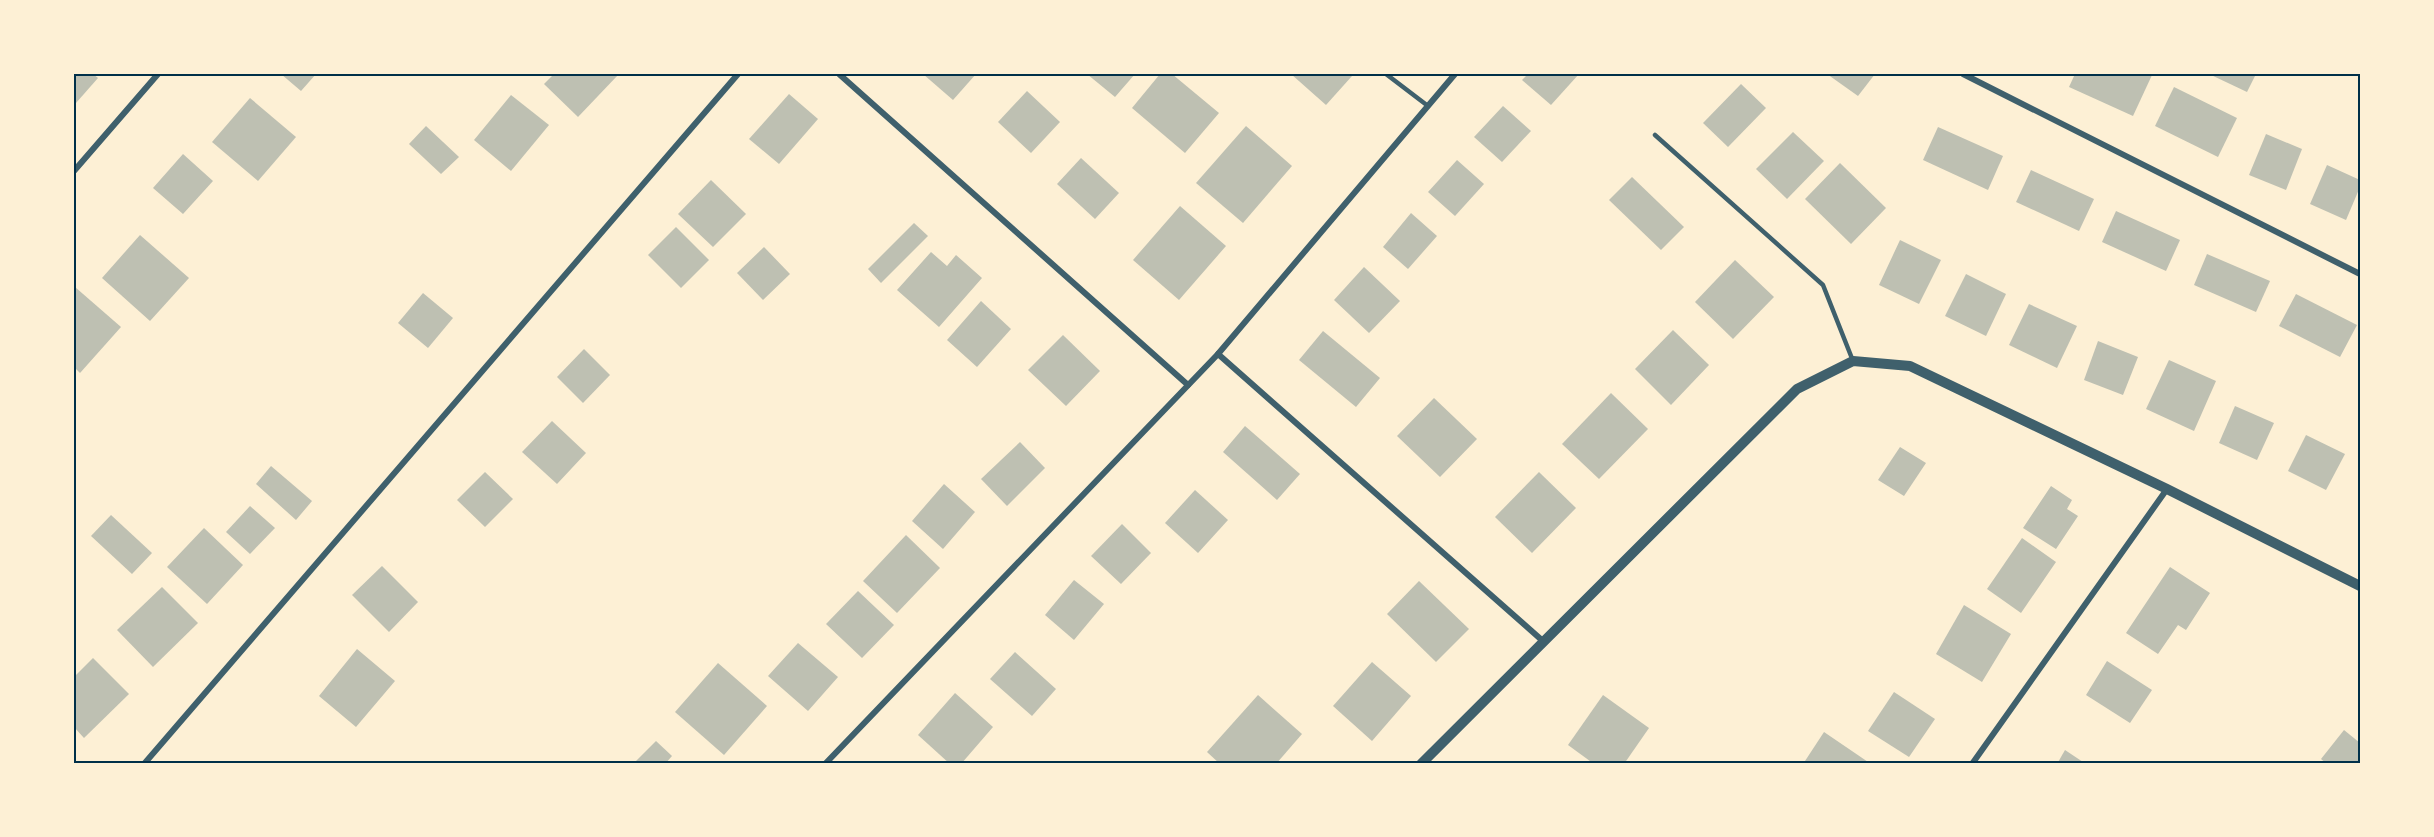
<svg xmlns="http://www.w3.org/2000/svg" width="2434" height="837" font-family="Spectral,serif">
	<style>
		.building { fill: #bec0b2 }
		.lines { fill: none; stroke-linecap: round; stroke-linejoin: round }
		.service { stroke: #3f606c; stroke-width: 4.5 }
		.minor { stroke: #3f606c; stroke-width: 6 }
		.tertiary { stroke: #3f606c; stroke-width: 10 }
		.neatline { fill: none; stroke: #003049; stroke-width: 2 }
	</style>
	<rect width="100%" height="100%" fill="#fdf0d5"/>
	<g class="building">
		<path d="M74,74H93L98,78L76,103Z"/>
		<path d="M281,74H316L301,91Z"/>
		<path d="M554,74H616L618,75L578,117L544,84Z"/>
		<path d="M923,74H976L953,100Z"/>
		<path d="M1087,74H1135L1115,97Z"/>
		<path d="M1160,74H1172L1219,113L1185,153L1132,108Z"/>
		<path d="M1291,74H1349L1352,76L1326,105Z"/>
		<path d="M1528,74H1579L1551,105L1522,80Z"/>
		<path d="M1827,74H1875L1858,96Z"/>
		<path d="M2075,74H2148L2152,75L2133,116L2069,87Z"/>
		<path d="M2209,74H2256L2247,92Z"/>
		<path d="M1741,84L1766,108L1728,147L1703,123Z"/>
		<path d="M2174,87L2237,118L2218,157L2155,126Z"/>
		<path d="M1027,91L1060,122L1031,153L998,122Z"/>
		<path d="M789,94L818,119L779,164L749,139Z"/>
		<path d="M511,95L549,125L511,171L474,140Z"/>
		<path d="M250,98L296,137L258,181L212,142Z"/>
		<path d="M1503,106L1531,131L1502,162L1474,137Z"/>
		<path d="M426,126L459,157L441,174L409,144Z"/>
		<path d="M1246,126L1292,166L1243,223L1196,183Z"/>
		<path d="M1938,127L2003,156L1988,190L1923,160Z"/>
		<path d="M1793,132L1824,161L1787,199L1756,169Z"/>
		<path d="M2266,134L2302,149L2286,190L2249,175Z"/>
		<path d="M183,154L213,181L183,214L153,188Z"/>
		<path d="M1081,158L1119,193L1095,219L1057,184Z"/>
		<path d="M1457,160L1484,184L1455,216L1428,192Z"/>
		<path d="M1840,163L1886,208L1851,244L1805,199Z"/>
		<path d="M2327,165L2360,180V187L2346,220L2310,204Z"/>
		<path d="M2031,170L2094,199L2079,231L2016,202Z"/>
		<path d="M1632,177L1684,227L1661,250L1609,200Z"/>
		<path d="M711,180L746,214L713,247L678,214Z"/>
		<path d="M1180,206L1226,246L1179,300L1133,260Z"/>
		<path d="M2116,211L2180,240L2166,271L2102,242Z"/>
		<path d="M1411,213L1437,236L1408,269L1383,247Z"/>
		<path d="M914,223L928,236L881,283L868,269Z"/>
		<path d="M676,227L709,260L681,288L648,255Z"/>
		<path d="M140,235L189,278L150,321L102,278Z"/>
		<path d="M1900,240L1941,260L1919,304L1879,285Z"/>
		<path d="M764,247L790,274L763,300L737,273Z"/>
		<path d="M931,252L947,266L956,255L982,278L939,327L897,290Z"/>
		<path d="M2207,254L2270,281L2256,312L2194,285Z"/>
		<path d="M1735,260L1774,297L1733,339L1695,302Z"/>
		<path d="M1364,267L1400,301L1369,333L1334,300Z"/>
		<path d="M1966,274L2006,294L1986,336L1945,316Z"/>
		<path d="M75,287L121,327L80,373L74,367Z"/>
		<path d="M423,293L453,318L428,348L398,323Z"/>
		<path d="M2296,294L2357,325L2340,357L2279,326Z"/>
		<path d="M981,301L1011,329L977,367L947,340Z"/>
		<path d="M2029,304L2077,326L2057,368L2009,345Z"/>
		<path d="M1673,330L1709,365L1671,405L1635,369Z"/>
		<path d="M1323,331L1380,378L1356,407L1299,360Z"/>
		<path d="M1063,335L1100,371L1066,406L1028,370Z"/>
		<path d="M2098,341L2138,357L2123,395L2084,380Z"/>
		<path d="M584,349L610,375L583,403L557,377Z"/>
		<path d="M2169,360L2216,381L2194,431L2146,409Z"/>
		<path d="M1611,393L1648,429L1599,479L1562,444Z"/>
		<path d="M1434,398L1477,439L1440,477L1397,436Z"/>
		<path d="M2235,406L2274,423L2257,460L2219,443Z"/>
		<path d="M552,421L586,453L557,484L522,452Z"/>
		<path d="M1245,426L1300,474L1277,500L1223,452Z"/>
		<path d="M2306,435L2345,454L2326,490L2288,471Z"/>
		<path d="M1020,442L1045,468L1007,506L981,479Z"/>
		<path d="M1900,447L1926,463L1904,496L1878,480Z"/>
		<path d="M271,466L312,501L296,520L256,484Z"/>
		<path d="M485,472L513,499L485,527L457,500Z"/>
		<path d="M1539,472L1576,508L1532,553L1495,517Z"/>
		<path d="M944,484L975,512L943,549L912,521Z"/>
		<path d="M2051,486L2072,500L2067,509L2078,516L2056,549L2023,528Z"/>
		<path d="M1195,490L1228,520L1198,553L1165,523Z"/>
		<path d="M250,506L275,528L250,554L226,532Z"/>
		<path d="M111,515L152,553L132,574L91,536Z"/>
		<path d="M1122,524L1151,553L1121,584L1091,556Z"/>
		<path d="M204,528L243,565L207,604L167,567Z"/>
		<path d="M906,535L940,568L897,613L863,581Z"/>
		<path d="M2022,538L2056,562L2021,613L1987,589Z"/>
		<path d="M382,566L418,602L389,632L352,595Z"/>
		<path d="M2170,567L2210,593L2186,630L2178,625L2158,654L2126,633Z"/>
		<path d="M1074,580L1104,604L1074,640L1045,615Z"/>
		<path d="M1419,581L1469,629L1436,662L1387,614Z"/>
		<path d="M162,587L198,623L153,667L117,630Z"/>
		<path d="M858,591L894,625L862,658L826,624Z"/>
		<path d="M1964,605L2011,634L1982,682L1936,654Z"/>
		<path d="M798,643L838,677L808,711L768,676Z"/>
		<path d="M357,649L395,681L356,727L319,696Z"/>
		<path d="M1015,652L1056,689L1032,716L990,679Z"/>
		<path d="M93,658L129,694L84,738L74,727V677Z"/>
		<path d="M2107,661L2152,690L2130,723L2086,695Z"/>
		<path d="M1372,662L1411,696L1372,741L1333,706Z"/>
		<path d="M718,663L767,706L724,755L675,712Z"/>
		<path d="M1894,692L1935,719L1909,757L1868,731Z"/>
		<path d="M955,693L993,727L961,764H950L918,735Z"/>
		<path d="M1258,695L1302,734L1276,764H1220L1207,752Z"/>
		<path d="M1603,695L1649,728L1624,764H1594L1568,745Z"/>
		<path d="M2344,730L2360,743V764H2327L2321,759Z"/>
		<path d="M1824,732L1871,764H1803Z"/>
		<path d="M656,741L672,756L665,764H633Z"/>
		<path d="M2065,750L2086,764H2057Z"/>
	</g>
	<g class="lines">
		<g class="service">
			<path d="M1386,74L1428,106"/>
			<path d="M1655,135L1823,285L1853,361"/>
		</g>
		<g class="minor">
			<path d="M839,74L1188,385"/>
			<path d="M1963,74L2360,274"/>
			<path d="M74,171L158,74"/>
			<path d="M1218,354L1544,642"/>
			<path d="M144,764L738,74"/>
			<path d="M825,764L1218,354L1455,74"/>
			<path d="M1972,764L2167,489"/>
		</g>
		<path class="tertiary" d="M1421,764L1797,389L1853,361L1910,366L2167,489L2360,586"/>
	</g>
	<rect width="2434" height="837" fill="none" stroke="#fdf0d5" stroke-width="150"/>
	<rect x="75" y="75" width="2284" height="687" class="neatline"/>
</svg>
